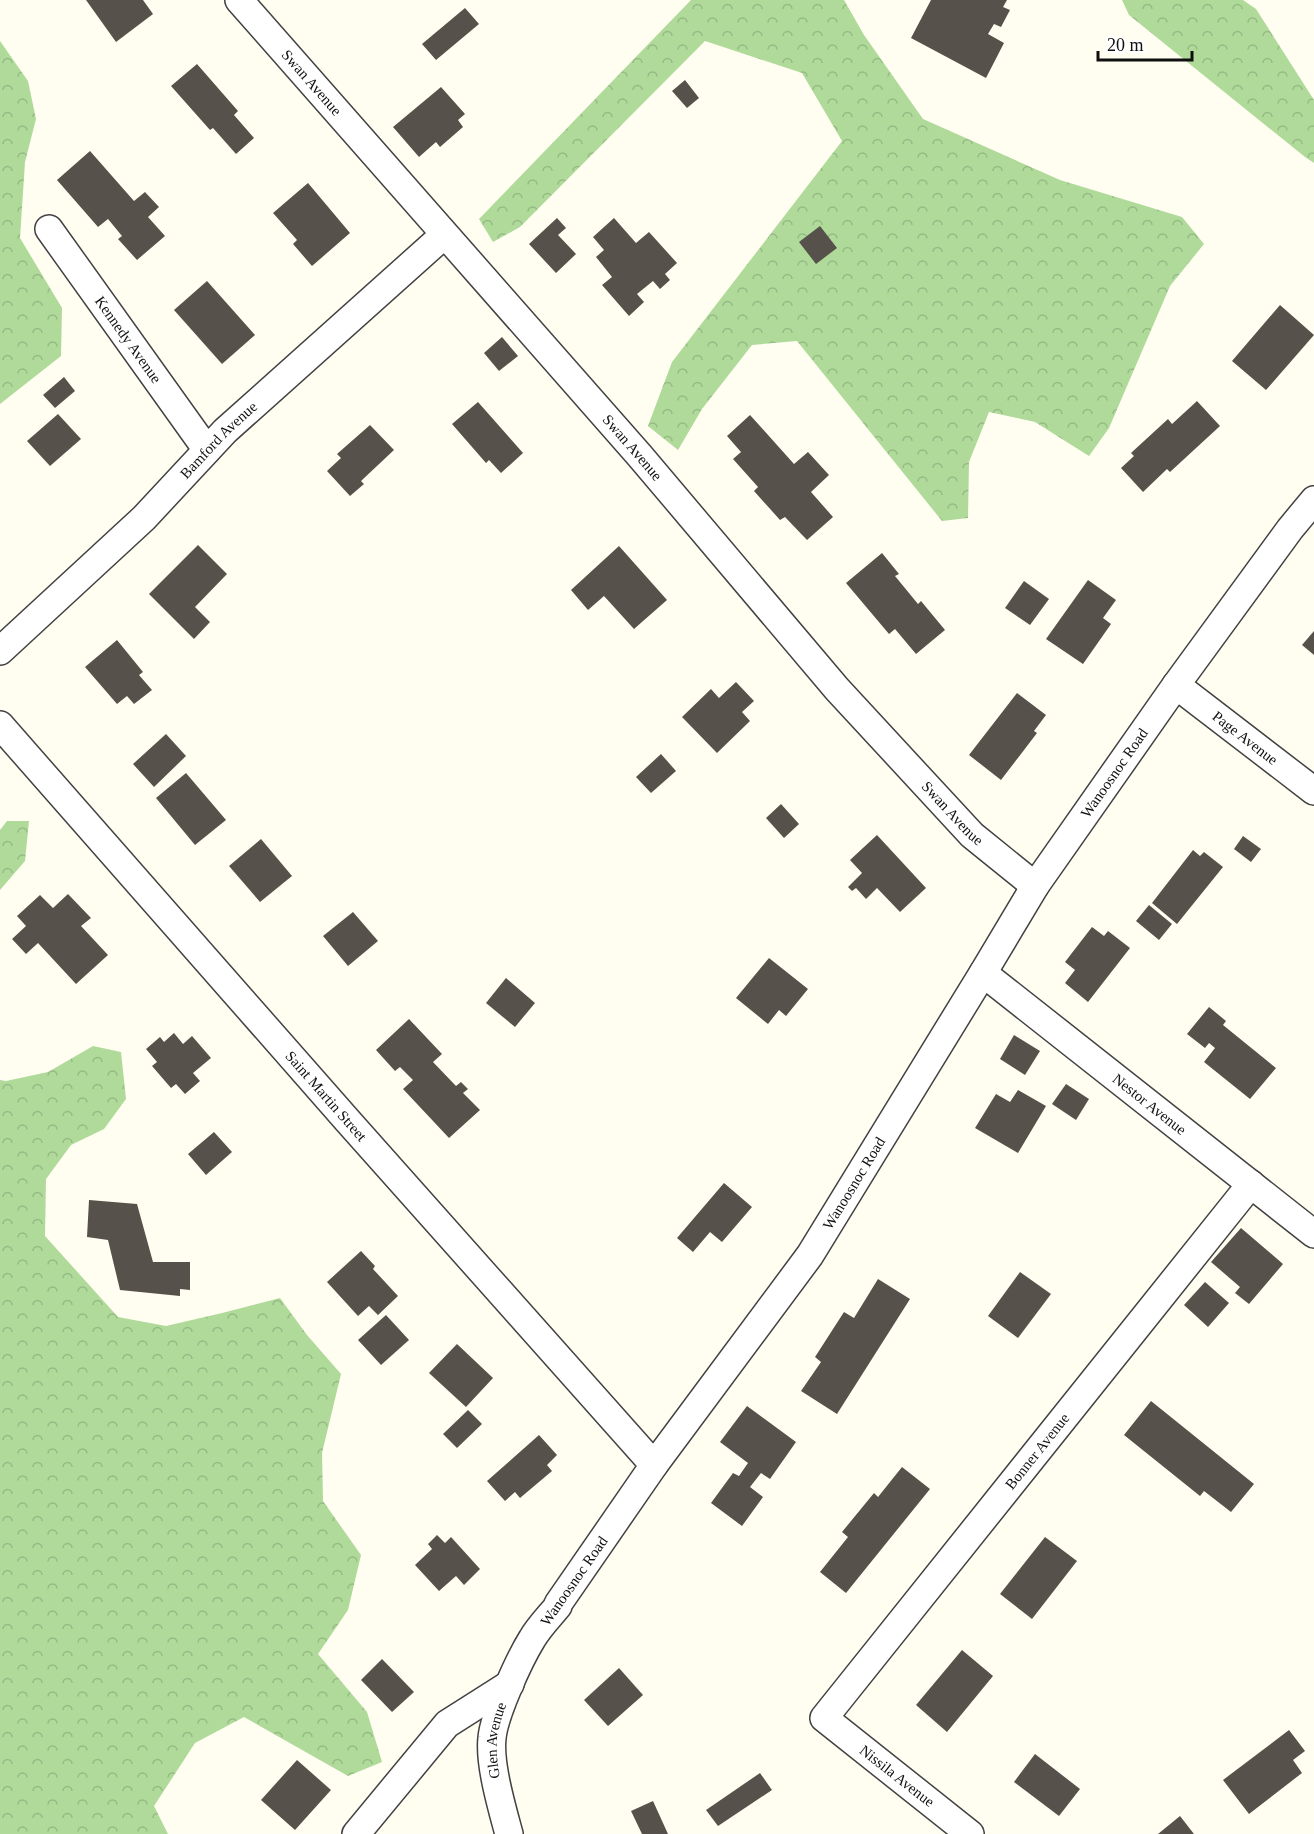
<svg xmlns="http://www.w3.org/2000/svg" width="1314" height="1834" font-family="'Times New Roman',serif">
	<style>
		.forest { fill: url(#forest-crowns) }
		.building { fill: #57514b }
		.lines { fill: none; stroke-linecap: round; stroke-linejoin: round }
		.street-casing { stroke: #424242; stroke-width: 30 }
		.street { stroke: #fff; stroke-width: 27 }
		.labels { text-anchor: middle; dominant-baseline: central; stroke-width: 6; stroke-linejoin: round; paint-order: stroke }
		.street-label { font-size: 15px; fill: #0f0f0f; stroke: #fff }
	</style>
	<defs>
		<pattern id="forest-crowns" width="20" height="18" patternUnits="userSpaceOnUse" patternTransform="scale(1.5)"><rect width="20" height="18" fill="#afda9a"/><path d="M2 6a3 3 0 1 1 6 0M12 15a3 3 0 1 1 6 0" fill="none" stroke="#95ba84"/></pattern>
	</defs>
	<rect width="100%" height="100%" fill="#fffef1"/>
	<g class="forest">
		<path d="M691,0H844L864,35L923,119L1060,180L1182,217L1204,244L1170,286L1109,428L1089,456L1035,422L989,412L969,462L968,518L942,521L797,341L752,345L702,409L678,450L648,426L672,362L842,141L802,73L705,41L520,227L493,242L479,219Z"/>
		<path d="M1122,0H1243L1256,9L1314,100V163L1305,157L1129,15Z"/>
		<path d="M0,41L28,81L36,119L25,162L20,238L62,308L61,356L0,404Z"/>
		<path d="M7,821H29L25,861L0,890V830Z"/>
		<path d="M93,1046L121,1052L126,1099L104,1129L71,1145L46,1179L45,1236L118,1317L166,1326L222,1313L280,1298L307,1335L341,1374L322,1453L323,1501L361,1555L348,1610L318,1654L367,1712L382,1762L348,1776L244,1717L195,1743L154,1806L168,1834H0V1080L6,1081L48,1072Z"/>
	</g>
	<g class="building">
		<path d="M86,0H143L153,14L116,42Z"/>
		<path d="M931,0H1007L1003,7L1010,10L1001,27L994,24L988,34L1004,43L986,78L911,38Z"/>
		<path d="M465,8L479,24L436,60L422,44Z"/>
		<path d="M197,64L238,111L234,115L254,138L236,154L213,128L210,130L171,86Z"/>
		<path d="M685,80L699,98L687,108L672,91Z"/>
		<path d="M441,87L465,114L458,120L463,127L440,147L436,142L419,157L393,127Z"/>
		<path d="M90,151L134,201L145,192L159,207L148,217L165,236L137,260L118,239L122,236L108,219L98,227L57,180Z"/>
		<path d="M308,183L350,233L312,266L293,244L297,240L273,213Z"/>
		<path d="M557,218L566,228L558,235L576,254L556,273L529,244Z"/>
		<path d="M614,218L636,243L649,232L677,263L665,274L670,280L660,289L653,281L637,294L644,302L629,316L602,285L612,277L596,257L604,250L593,237Z"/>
		<path d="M820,226L837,248L816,264L799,242Z"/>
		<path d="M207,281L255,335L222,364L174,310Z"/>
		<path d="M1280,305L1314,335L1266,390L1232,361Z"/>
		<path d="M502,337L518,356L499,371L484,353Z"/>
		<path d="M64,377L75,391L55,408L43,395Z"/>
		<path d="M1197,401L1220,426L1170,472L1167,469L1143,492L1121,468L1134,456L1131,453L1168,419L1172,424Z"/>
		<path d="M478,402L523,453L501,473L489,460L486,463L452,424Z"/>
		<path d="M58,414L81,439L50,466L27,441Z"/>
		<path d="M750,415L794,464L808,452L829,475L811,492L833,517L807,540L785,517L780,520L754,491L758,487L733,459L741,452L727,436Z"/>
		<path d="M370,425L394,450L361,481L364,484L350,496L327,471L341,458L337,454Z"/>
		<path d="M198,545L227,574L195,607L210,622L194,639L149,594Z"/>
		<path d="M619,546L667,600L634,629L604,596L588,610L571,590Z"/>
		<path d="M882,553L899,574L895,576L918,604L921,601L945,630L916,654L895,629L889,634L846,583Z"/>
		<path d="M1088,580L1116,600L1103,618L1111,624L1083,664L1046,639Z"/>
		<path d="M1024,581L1049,599L1030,625L1005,608Z"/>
		<path d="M1314,631V655L1302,645Z"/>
		<path d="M117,640L143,672L139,675L152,690L134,704L127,696L117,704L85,667Z"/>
		<path d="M736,682L754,701L742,712L750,721L717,753L682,717L711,689L719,698Z"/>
		<path d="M1017,693L1046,715L1034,731L1037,733L1001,780L969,755Z"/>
		<path d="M166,734L186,756L154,787L133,764Z"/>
		<path d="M661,754L676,771L651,793L636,777Z"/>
		<path d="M186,773L226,820L195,845L156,798Z"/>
		<path d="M781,804L799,824L784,838L766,818Z"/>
		<path d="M877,835L926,888L900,912L877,888L866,899L856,888L852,891L848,887L862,873L850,860Z"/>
		<path d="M1243,836L1261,849L1251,862L1234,849Z"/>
		<path d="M261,839L292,876L260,902L229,866Z"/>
		<path d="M1193,850L1200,856L1204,852L1223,867L1177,924L1152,903Z"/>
		<path d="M68,894L91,918L81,926L108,955L76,984L38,943L26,954L12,939L26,926L17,916L40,895L53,908Z"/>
		<path d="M1149,905L1172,924L1159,940L1136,921Z"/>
		<path d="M353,912L378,941L348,966L323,936Z"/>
		<path d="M1092,927L1104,936L1108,931L1130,948L1088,1002L1065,983L1075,970L1065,962Z"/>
		<path d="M769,958L808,989L786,1016L779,1010L768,1024L736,998Z"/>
		<path d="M506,978L535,1003L515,1027L486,1003Z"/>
		<path d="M1209,1007L1226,1021L1223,1025L1276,1068L1250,1099L1204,1062L1215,1048L1209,1043L1205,1048L1187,1034Z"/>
		<path d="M409,1019L442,1054L433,1062L456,1086L461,1082L468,1089L463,1093L480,1110L449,1138L403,1089L413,1080L400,1067L395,1071L376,1050Z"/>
		<path d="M174,1033L183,1044L192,1036L211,1058L193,1073L200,1081L185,1094L176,1084L171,1088L152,1066L157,1062L146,1049L160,1037L164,1042Z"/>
		<path d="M1014,1035L1040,1051L1025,1075L1000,1059Z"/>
		<path d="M1066,1084L1089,1099L1076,1120L1052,1104Z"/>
		<path d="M1018,1090L1046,1106L1018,1153L975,1128L996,1094L1010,1102Z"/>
		<path d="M214,1132L232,1152L206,1175L188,1154Z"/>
		<path d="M724,1183L752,1207L722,1242L710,1232L693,1252L677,1238Z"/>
		<path d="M89,1200L137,1204L153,1262H190V1290L180,1289V1296L120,1290L108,1240L87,1237Z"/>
		<path d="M1241,1228L1283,1264L1249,1304L1235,1293L1240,1287L1211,1262Z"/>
		<path d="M361,1251L375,1266L373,1269L398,1296L378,1315L369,1306L358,1316L327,1282Z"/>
		<path d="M1020,1272L1051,1294L1018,1338L988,1316Z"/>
		<path d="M878,1279L910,1299L837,1414L801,1391L821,1362L815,1357L844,1312L854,1318Z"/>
		<path d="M1205,1282L1229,1303L1208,1327L1184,1305Z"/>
		<path d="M386,1315L409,1340L381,1365L358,1340Z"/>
		<path d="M457,1344L493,1378L466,1407L429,1373Z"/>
		<path d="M1151,1401L1254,1484L1231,1512L1204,1491L1200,1496L1124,1435Z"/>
		<path d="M747,1406L796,1442L770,1479L761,1473L750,1487L763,1497L742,1526L711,1503L733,1473L739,1476L748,1463L720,1442Z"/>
		<path d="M468,1410L482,1424L457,1448L443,1434Z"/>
		<path d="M539,1435L557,1455L547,1465L552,1471L520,1498L515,1492L505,1501L487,1481Z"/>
		<path d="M902,1467L930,1489L846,1593L820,1572L848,1537L842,1532L874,1493L878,1497Z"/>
		<path d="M437,1535L445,1543L451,1537L480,1569L464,1585L456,1576L439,1591L415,1565L432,1549L428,1544Z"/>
		<path d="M1045,1537L1077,1561L1032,1619L1000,1594Z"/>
		<path d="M962,1650L993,1676L947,1732L916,1705Z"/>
		<path d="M382,1659L414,1692L392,1712L361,1680Z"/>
		<path d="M619,1668L643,1695L608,1726L584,1700Z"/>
		<path d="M1289,1730L1305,1751L1293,1760L1302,1773L1249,1814L1223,1780Z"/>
		<path d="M1035,1754L1080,1789L1059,1816L1014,1782Z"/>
		<path d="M297,1760L331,1790L295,1830L261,1800Z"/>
		<path d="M760,1773L772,1790L718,1826L706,1810Z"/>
		<path d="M653,1801L668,1834H642L631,1811Z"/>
		<path d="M1180,1816L1194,1834H1158Z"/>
	</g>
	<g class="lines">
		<g class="street-casing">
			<g id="street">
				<path id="s1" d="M239,0L640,456L837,689L972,835L1035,886"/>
				<path id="s2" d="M49,229L207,450"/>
				<path id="s3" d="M0,651L144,518L225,431L444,235"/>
				<path id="s4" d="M1176,685L1314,791"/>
				<path id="s5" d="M0,725L347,1120L654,1465"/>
				<path id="s6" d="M983,973L1314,1234"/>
				<path d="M356,1834L447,1724L510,1684"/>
				<path id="s7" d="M509,1834C502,1808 489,1764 492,1738C494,1715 519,1660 532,1639C539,1627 549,1617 558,1606V1604L654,1465L810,1255L983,973L1035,886L1176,685L1290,529L1314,500"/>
				<path id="s8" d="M970,1834L824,1718L1251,1184"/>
			</g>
		</g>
		<use href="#street" class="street"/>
	</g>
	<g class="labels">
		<g class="street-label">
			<text stroke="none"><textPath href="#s1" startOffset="110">Swan Avenue</textPath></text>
			<text stroke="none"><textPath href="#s2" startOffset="136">Kennedy Avenue</textPath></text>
			<text stroke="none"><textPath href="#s3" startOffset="304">Bamford Avenue</textPath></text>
			<text stroke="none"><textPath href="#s1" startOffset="596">Swan Avenue</textPath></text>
			<text stroke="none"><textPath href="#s4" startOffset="87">Page Avenue</textPath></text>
			<text stroke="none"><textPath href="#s7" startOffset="1250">Wanoosnoc Road</textPath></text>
			<text stroke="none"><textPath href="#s1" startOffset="1082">Swan Avenue</textPath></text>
			<text stroke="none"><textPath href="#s5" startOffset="494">Saint Martin Street</textPath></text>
			<text stroke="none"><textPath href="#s6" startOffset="212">Nestor Avenue</textPath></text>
			<text stroke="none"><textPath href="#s7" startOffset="764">Wanoosnoc Road</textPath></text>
			<text stroke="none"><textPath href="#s8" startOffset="528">Bonner Avenue</textPath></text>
			<text transform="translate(574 1581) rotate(-55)">Wanoosnoc Road</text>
			<text stroke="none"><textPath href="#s7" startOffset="96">Glen Avenue</textPath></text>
			<text transform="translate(897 1776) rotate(38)">Nissila Avenue</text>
		</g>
	</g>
	<path d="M1098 51v9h94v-9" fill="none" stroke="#0f0f0f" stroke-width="3"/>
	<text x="1107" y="51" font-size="18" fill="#0f0f0f" stroke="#ffffff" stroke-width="4.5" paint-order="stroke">20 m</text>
</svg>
